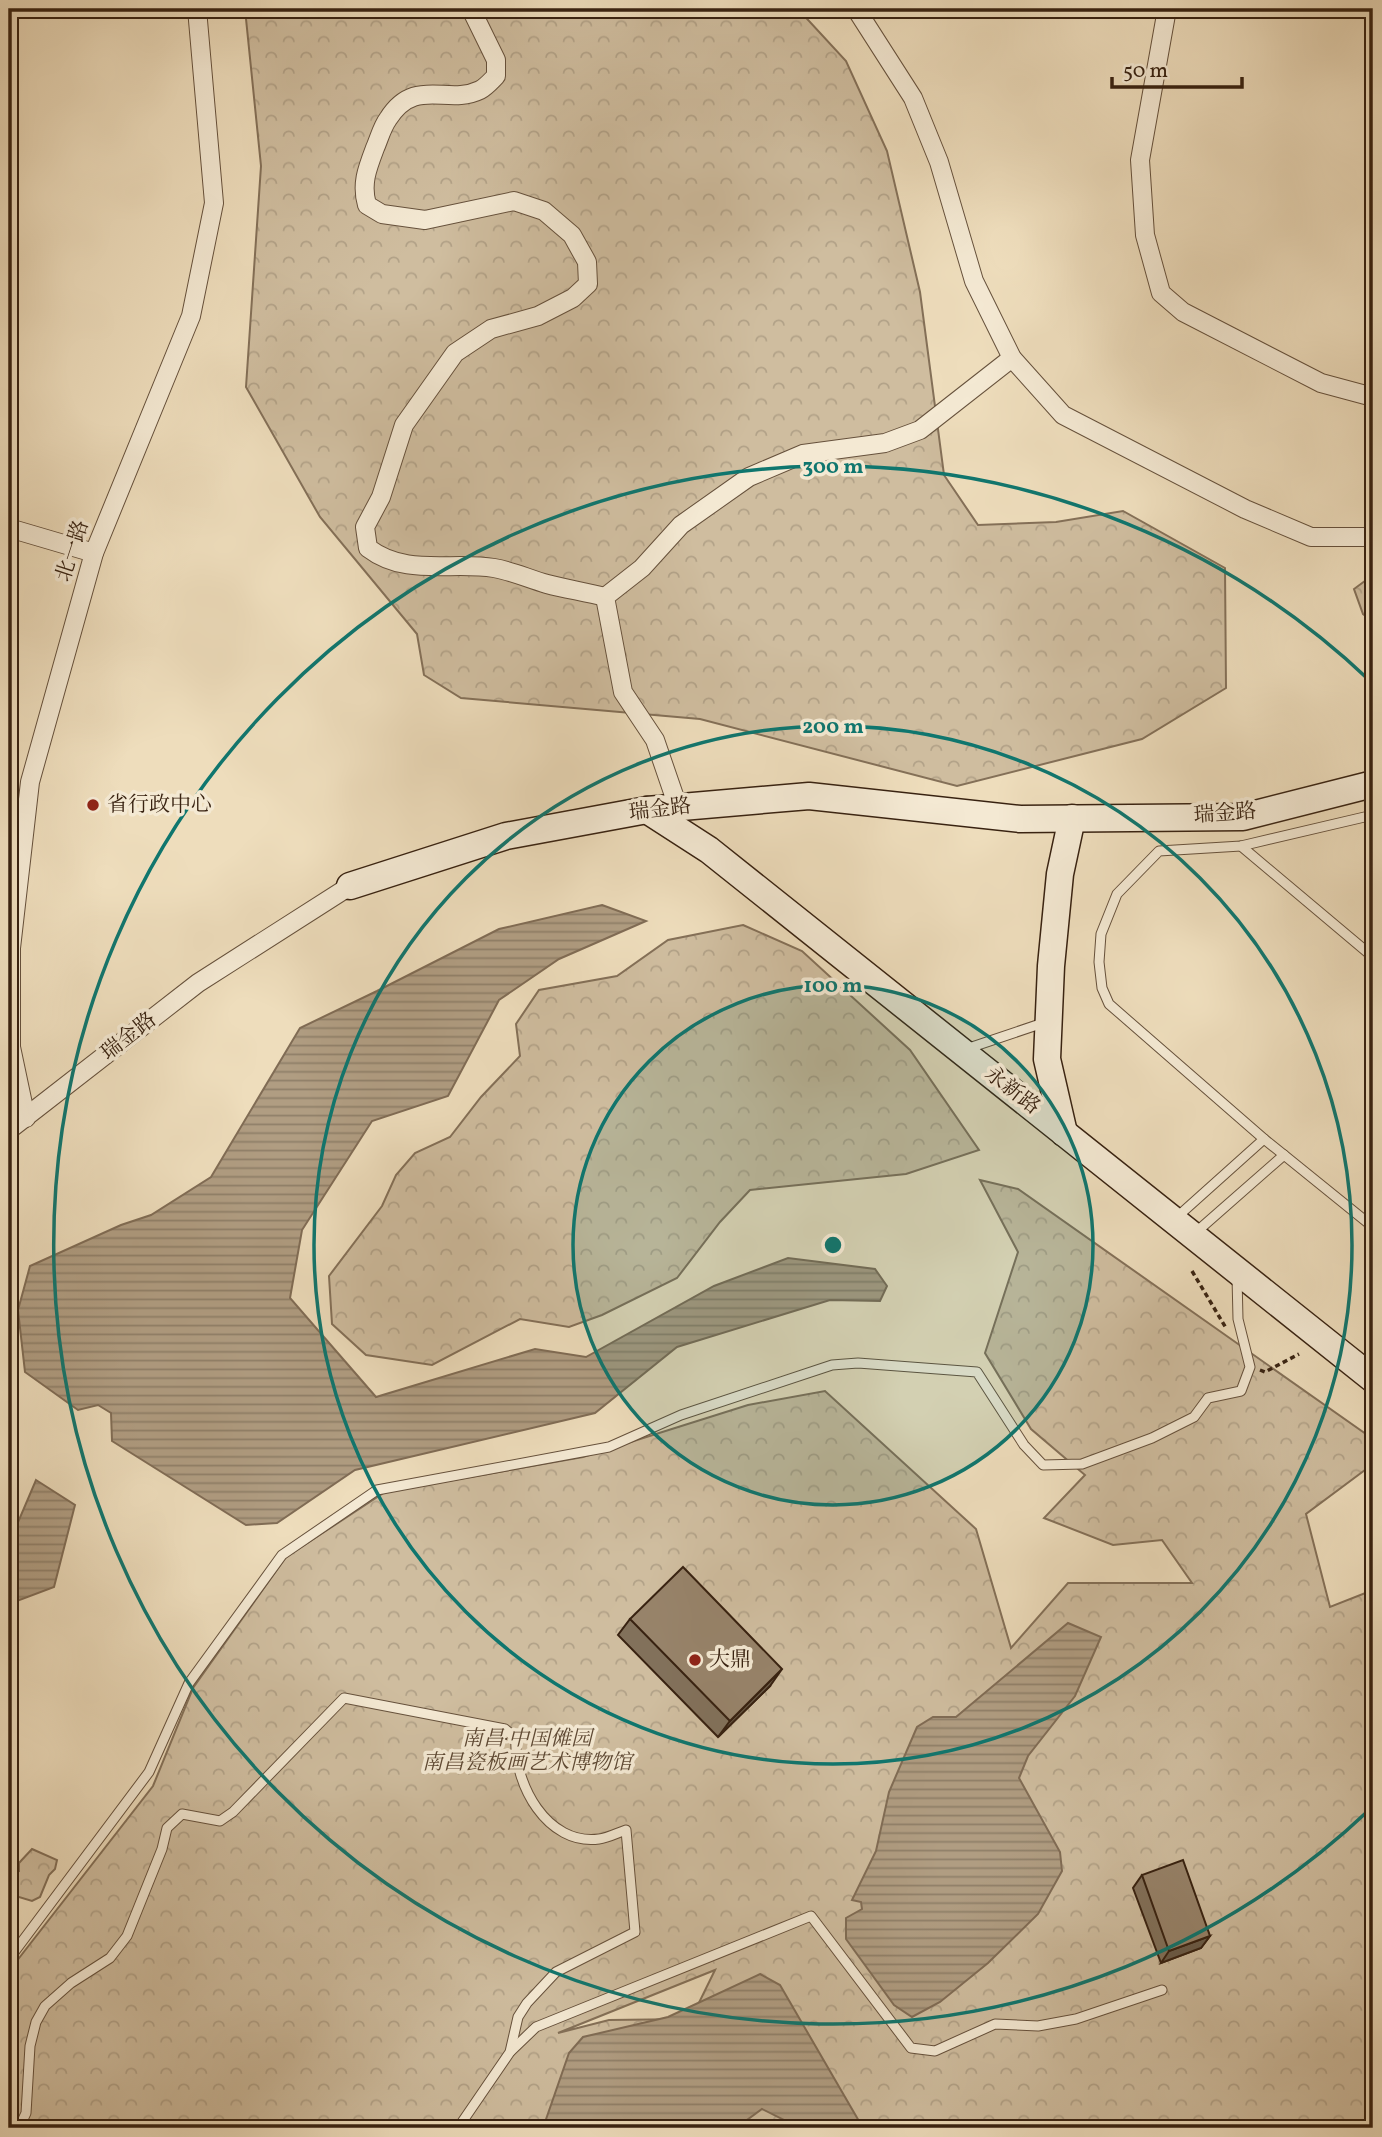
<svg xmlns="http://www.w3.org/2000/svg" width="1382" height="2137" font-family="Vollkorn,'Noto Serif SC',serif">
	<style>
		.forest { fill: url(#forest-crowns); stroke: #847058; stroke-width: 2; fill-rule: evenodd }
		.water { fill: url(#water-rules); stroke: #806c55; stroke-width: 2 }
		.lines { fill: none; stroke-linecap: round; stroke-linejoin: round }
		.lane-casing { stroke: #66513c; stroke-width: 11 }
		.street-casing { stroke: #66513c; stroke-width: 20 }
		.secondary-casing { stroke: #382211; stroke-width: 29 }
		.path { stroke: #382211; stroke-width: 3.5; stroke-dasharray: 5 3.5; stroke-linecap: butt }
		.lane { stroke: #f4e9d3; stroke-width: 9 }
		.street { stroke: #f4e9d3; stroke-width: 18 }
		.secondary { stroke: #f4e9d3; stroke-width: 26 }
		.wall { fill: #82715b; stroke: #382211; stroke-width: 2 }
		.shaded-wall { fill: #6a5c4a; stroke: #382211; stroke-width: 2 }
		.building { fill: #97836a; stroke: #382211; stroke-width: 2 }
		.ring { fill: none; stroke: #0f766e; stroke-width: 3.5 }
		.poi-dot { fill: #8f2418; stroke: #f4e9d3; stroke-width: 2.5 }
		.labels { text-anchor: middle; dominant-baseline: central; stroke-width: 7; stroke-linejoin: round; paint-order: stroke }
		.street-label { font-size: 21px; fill: #382211; stroke: #f4e9d3 }
		.poi-label { font-size: 21px; fill: #382211; stroke: #f4e9d3; text-anchor: start }
		.park-label { font-size: 21px; font-style: italic; fill: #5e4934; stroke: #f4e9d3 }
		.centre { fill: #0f766e; stroke: #f4e9d3; stroke-width: 3.5 }
		.ring-label { font-size: 21px; text-anchor: middle; font-weight: bold; fill: #0f766e; stroke: #f4e9d3; stroke-width: 7; stroke-linejoin: round; paint-order: stroke }
	</style>
	<defs>
		<pattern id="forest-crowns" width="20" height="18" patternUnits="userSpaceOnUse" patternTransform="scale(1.75)"><rect width="20" height="18" fill="#cfbd9f"/><path d="M2 6a3 3 0 1 1 6 0M12 15a3 3 0 1 1 6 0" fill="none" stroke="#b2a288"/></pattern>
		<pattern id="water-rules" width="6" height="5" patternUnits="userSpaceOnUse" patternTransform="scale(1.75)"><rect width="6" height="5" fill="#b09d82"/><path d="M0 2.5h6" fill="none" stroke="#908069"/></pattern>
	</defs>
	<rect width="100%" height="100%" fill="#eeddbc"/>
	<filter id="stains"><feTurbulence type="fractalNoise" baseFrequency=".00286" numOctaves="4"/><feColorMatrix values="0 0 0 0 .2 0 0 0 0 .09 0 0 0 0 .02 0 0 0 .5 -.17"/></filter>
	<radialGradient id="worn" r=".72"><stop offset=".6" stop-color="#630" stop-opacity="0"/><stop offset="1" stop-color="#630" stop-opacity=".3"/></radialGradient>
	<g class="forest">
		<path d="M245,9H798L846,61L887,151L920,292L944,475L978,525L1056,522L1123,511L1225,568L1226,688L1142,739L957,786L700,719L461,698L424,675L417,634L320,517L246,387L261,166Z"/>
		<path d="M1373,575V621L1363,614L1354,589Z"/>
		<path d="M743,925L802,951L910,1050L979,1150L906,1174L750,1190L720,1222L677,1278L602,1315L569,1327L520,1319L432,1365L366,1355L332,1324L329,1276L382,1206L396,1175L415,1153L450,1137L481,1097L520,1056L516,1024L539,990L617,976L668,940Z"/>
		<path d="M980,1180L1018,1189L1373,1439V1464L1306,1514L1330,1607L1373,1590V2128H9V1971L153,1786L193,1688L286,1557L385,1492L583,1457L748,1405L825,1391L976,1529L1011,1648L1068,1583H1192L1162,1540L1113,1545L1044,1518L1085,1475L1031,1429L985,1353L1018,1252ZM715,1970L691,2019L609,2020L558,2033Z"/>
		<path d="M32,1849L57,1860L55,1869L49,1875L40,1897L32,1901L9,1894V1872L19,1871V1863Z"/>
	</g>
	<g class="water">
		<path d="M602,905L646,921L559,959L499,1000L448,1096L372,1121L302,1230L290,1298L376,1397L535,1349L586,1357L714,1286L788,1258L875,1269L887,1286L880,1301L830,1300L677,1347L595,1413L355,1470L277,1523L246,1525L112,1441L111,1413L98,1405L78,1410L25,1372L18,1310L30,1266L121,1225L151,1215L211,1177L300,1028L377,991L499,929Z"/>
		<path d="M36,1480L75,1505L54,1587L17,1601L9,1598V1533L13,1534Z"/>
		<path d="M1068,1623L1101,1637L1075,1696L1028,1756L1019,1778L1060,1852L1062,1871L1038,1914L988,1963L940,2002L912,2017L894,2005L846,1939V1918L862,1909L861,1902L852,1900L876,1851L889,1792L917,1727L933,1717H956Z"/>
		<path d="M760,1974L780,1985L863,2128H800L762,2109L736,2128H543L569,2053L583,2037L668,2017Z"/>
	</g>
	<g class="lines">
		<g class="lane-casing">
			<g id="lane">
				<path d="M1241,846L1373,957"/>
				<path d="M966,1049L1046,1022"/>
				<path d="M1264,1139L1284,1155"/>
				<path d="M1177,1217L1264,1139L1109,1004L1102,988L1099,962L1101,934L1117,894L1159,851L1241,846L1373,815"/>
				<path d="M1194,1234L1284,1155L1373,1227"/>
				<path d="M9,1959L149,1772L189,1683L282,1555L377,1490L609,1447L681,1415L832,1365L858,1363L977,1372L1024,1445L1043,1465L1082,1464L1152,1438L1194,1417L1208,1398L1241,1391L1250,1367L1238,1319L1237,1277"/>
				<path d="M511,2051L536,2027L811,1916L911,2048L935,2051L995,2024L1038,2026L1076,2019L1162,1990"/>
				<path d="M19,2128L26,2113L30,2046L36,2022L45,2006L71,1983L110,1958L127,1936L162,1849L167,1828L182,1814L220,1821L233,1812L344,1698L505,1729L516,1738C513,1783 547,1846 599,1839C608,1838 617,1833 626,1830L635,1932L556,1972L527,2003L518,2017L510,2052L458,2128"/>
			</g>
		</g>
		<g class="street-casing">
			<g id="street">
				<path d="M471,9L496,60V76C491,81 486,87 480,90C447,106 415,76 388,119C382,127 379,139 375,148C367,169 361,184 367,205L382,214L425,220L514,201L544,211L572,235L587,262L588,284L573,298L538,316L491,329L455,353L404,425L381,497L365,527L368,548C406,577 451,561 494,568C512,571 529,579 547,584C566,589 586,592 605,597"/>
				<path d="M856,9L913,98L939,162L974,281L1012,358L1063,415L1245,509L1311,537H1373"/>
				<path d="M1167,9L1140,160L1145,235L1161,293L1183,312L1321,383L1373,397"/>
				<path d="M9,528L94,553"/>
				<path d="M678,807L655,740L623,692L605,597L642,568L681,525L749,477L803,454L885,443L920,430L1012,358"/>
				<path d="M26,1118L11,1047V948L30,782L94,553L191,316L214,203L197,9"/>
				<path d="M9,1130L198,983L350,886"/>
			</g>
		</g>
		<g class="secondary-casing">
			<g id="secondary">
				<path d="M647,810L709,850L1373,1379"/>
				<path d="M350,886L506,836L647,810L809,796L1020,819L1243,817L1373,784"/>
				<path d="M1064,1133L1047,1059L1051,966L1060,874L1072,818"/>
			</g>
		</g>
		<g class="path">
			<path d="M1192,1271L1226,1328"/>
			<path d="M1260,1370L1265,1372L1299,1354"/>
		</g>
		<use href="#lane" class="lane"/>
		<use href="#street" class="street"/>
		<use href="#secondary" class="secondary"/>
	</g>
	<g class="wall">
		<path d="M630,1619L770,1686L718,1737L618,1635Z"/>
		<path d="M1142,1875L1210,1936L1201,1948L1161,1963L1133,1888Z"/>
	</g>
	<g class="shaded-wall">
		<path d="M782,1669L770,1686L718,1737L730,1721Z"/>
		<path d="M1210,1936L1201,1948L1161,1963L1169,1951Z"/>
	</g>
	<g class="building">
		<path d="M683,1567L782,1669L730,1721L630,1619Z"/>
		<path d="M1183,1860L1210,1936L1169,1951L1142,1875Z"/>
	</g>
	<circle cx="833" cy="1245" r="260" fill="#0f766e" fill-opacity=".12"/>
	<g class="ring">
		<circle cx="833" cy="1245" r="260"/>
		<circle cx="833" cy="1245" r="519"/>
		<path d="M1369 1810A779 779 0 1 1 1369 680"/>
	</g>
	<g class="poi-dot">
		<circle cx="93" cy="805" r="7"/>
		<circle cx="695" cy="1660" r="7"/>
	</g>
	<g class="labels">
		<g class="street-label">
			<text transform="translate(73 551) rotate(-72)">北一路</text>
			<text transform="translate(660 810) rotate(-7)">瑞金路</text>
			<text transform="translate(1225 814) rotate(-4)">瑞金路</text>
			<text transform="translate(129 1037) rotate(-38)">瑞金路</text>
			<text transform="translate(1012 1091) rotate(38)">永新路</text>
		</g>
		<g class="poi-label">
			<text x="107" y="805">省行政中心</text>
			<text x="709" y="1660">大鼎</text>
		</g>
		<g class="park-label">
			<text x="527" y="1739">南昌·中国傩园<tspan x="527" dy="24">南昌瓷板画艺术博物馆</tspan></text>
		</g>
	</g>
	<circle cx="833" cy="1245" r="10" class="centre"/>
	<g class="ring-label">
		<text x="833" y="473">300 m</text>
		<text x="833" y="733">200 m</text>
		<text x="833" y="992">100 m</text>
	</g>
	<rect width="1382" height="2137" fill="none" stroke="#eeddbc" stroke-width="35"/>
	<rect x="10" y="10" width="1361" height="2116" fill="none" stroke="#382211" stroke-width="3.5"/>
	<rect x="18" y="18" width="1347" height="2102" fill="none" stroke="#382211" stroke-width="2"/>
	<path d="M1112 77v10h130v-10" fill="none" stroke="#382211" stroke-width="3.5"/>
	<text x="1123" y="77" font-size="21" fill="#382211" stroke="#f4e9d3" stroke-width="5" paint-order="stroke">50 m</text>
	<rect width="100%" height="100%" filter="url(#stains)"/>
	<rect width="100%" height="100%" fill="url(#worn)"/>
</svg>
